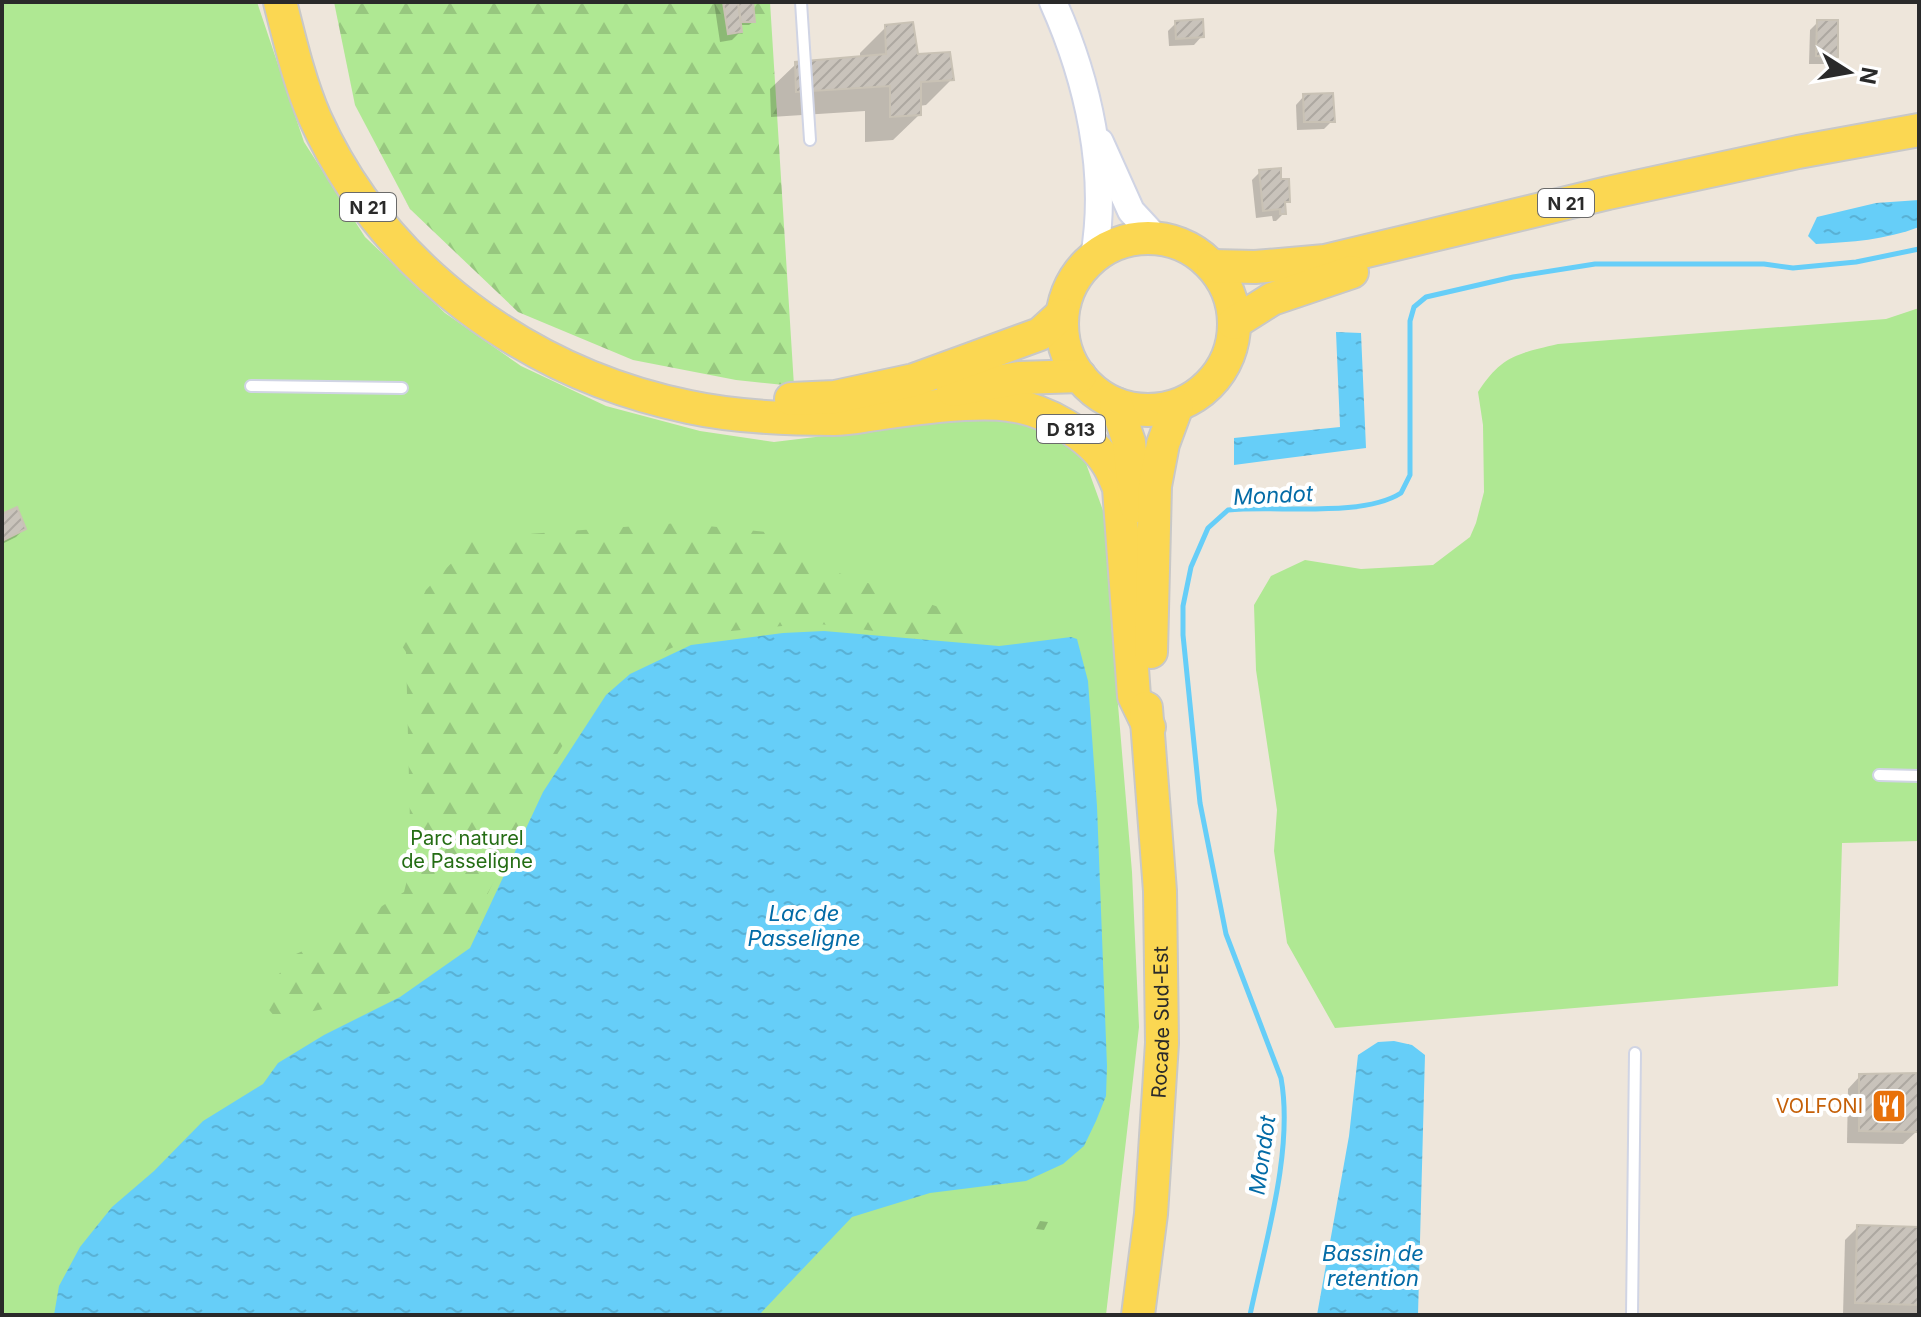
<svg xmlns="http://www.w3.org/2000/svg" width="1921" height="1317" font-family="Inter,sans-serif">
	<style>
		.grass { fill: #afe893 }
		.forest { fill: url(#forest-firs) }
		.water { fill: url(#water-ripples) }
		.shadow { fill: #0003 }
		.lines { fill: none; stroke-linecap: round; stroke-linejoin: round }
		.stream { stroke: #66cef8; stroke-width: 5 }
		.building { fill: url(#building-hatch); stroke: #c9c2b5; stroke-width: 2 }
		.service-casing { stroke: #d0d4e4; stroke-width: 14 }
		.tertiary-casing { stroke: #d0d4e4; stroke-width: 30 }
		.primary-casing { stroke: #c8c8c8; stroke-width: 36 }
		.service { stroke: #fff; stroke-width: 10 }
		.tertiary { stroke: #fff; stroke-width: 26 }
		.primary { stroke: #fbd752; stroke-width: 32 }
		.labels { text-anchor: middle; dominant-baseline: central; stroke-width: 8; stroke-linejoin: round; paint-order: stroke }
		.shield { fill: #fff; stroke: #6a6a6a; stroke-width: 2 }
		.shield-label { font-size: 18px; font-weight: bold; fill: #2a2a2a }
		.park-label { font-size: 20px; fill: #256d14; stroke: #fff }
		.street-label { font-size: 20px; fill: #2a2a2a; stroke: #fff }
		.food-label { font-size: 20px; fill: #c56008; stroke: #fff; text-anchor: end }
		.water-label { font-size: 22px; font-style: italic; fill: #036ba6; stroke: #fff }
	</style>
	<defs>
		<pattern id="forest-firs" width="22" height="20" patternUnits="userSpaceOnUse" patternTransform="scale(2)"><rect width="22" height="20" fill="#afe893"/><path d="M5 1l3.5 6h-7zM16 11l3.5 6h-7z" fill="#97c77f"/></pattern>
		<pattern id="water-ripples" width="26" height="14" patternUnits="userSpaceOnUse" patternTransform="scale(2)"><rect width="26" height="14" fill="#66cef8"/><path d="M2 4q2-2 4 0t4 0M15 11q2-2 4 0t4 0" fill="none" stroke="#59b1d5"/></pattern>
		<pattern id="building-hatch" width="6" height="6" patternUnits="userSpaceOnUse" patternTransform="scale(2)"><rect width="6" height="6" fill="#c9c3bb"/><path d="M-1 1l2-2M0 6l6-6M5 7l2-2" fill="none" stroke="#ada8a1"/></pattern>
	</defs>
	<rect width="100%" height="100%" fill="#eee6db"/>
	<g class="grass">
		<path d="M2,2H257L304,142L365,237L445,313L521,366L606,406L700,431L774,442L989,416L1043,421L1084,458L1105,516L1111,621L1132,872L1139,1027L1106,1315H2Z"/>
		<path d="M1919,308V841L1842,843L1838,986L1335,1028L1287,943L1274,851L1277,810L1256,670L1254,605L1271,576L1305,560L1361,569L1433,565L1470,537L1476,523L1484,492L1483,425L1478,392C1502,355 1517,354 1558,344L1886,319Z"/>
	</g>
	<g class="forest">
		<path d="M334,2H770L794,386L736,380L633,360L518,312L410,209L355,105Z"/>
		<path d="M678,523L797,535L812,564L971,618L976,644L812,623L701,634L604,680L544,775L463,946L426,976L377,999L276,1018L264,1004L268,987L296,954L332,938L404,892L411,865L406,652L400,643L426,590L475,538Z"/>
	</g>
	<g class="water">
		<path d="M1919,200V227C1885,240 1852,242 1816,244L1808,236L1817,217L1876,203Z"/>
		<path d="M1336,332L1361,333L1366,448L1234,465V438L1340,427Z"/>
		<path d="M824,631L999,646L1071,637L1077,639L1088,681L1097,806L1107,1066L1106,1096L1096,1121L1084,1146L1063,1164L1026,1181L930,1193L852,1217L759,1315H54L59,1286L80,1247L112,1207L154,1171L203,1121L263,1084L278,1063L324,1035L400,997L470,948L543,792L606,695L630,674L691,645L783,633Z"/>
		<path d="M1394,1041L1412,1045L1425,1055L1418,1315H1317L1349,1136L1358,1055L1378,1042Z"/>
	</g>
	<g class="shadow">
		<path d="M714,2H751L753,22L749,25H739L740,32L732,40L720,42Z"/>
		<path d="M1818,22L1836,56L1828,64H1809L1810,30Z"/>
		<path d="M1176,23L1202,36L1194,45L1169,46L1168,31Z"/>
		<path d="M886,27L916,56L952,79L926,105L919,106V115L893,140L865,142V111L771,117L770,89L796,64L860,58V53Z"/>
		<path d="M1304,96L1332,121L1324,129L1297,130L1296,105Z"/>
		<path d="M1260,172L1280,181L1288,201L1283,206L1284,213L1276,221H1273L1272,216L1256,218L1252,180Z"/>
		<path d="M2,516L24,529L16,537L2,544Z"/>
		<path d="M1860,1076L1916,1132L1903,1144L1847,1143L1848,1089Z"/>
		<path d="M1040,1221L1048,1222L1044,1230L1036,1229Z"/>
		<path d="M1858,1227L1919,1229V1315H1843L1845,1240Z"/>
	</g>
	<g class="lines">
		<path class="stream" d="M1250,1315C1265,1243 1294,1150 1281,1078L1226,934L1200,803L1183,635V606L1191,567L1208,528L1228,510C1275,505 1362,518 1401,493L1410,475V321L1414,307L1426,297L1513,277L1595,264H1764L1793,268L1856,262L1919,249"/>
	</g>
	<g class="building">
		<path d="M723,2H738L742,32L728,34Z"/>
		<path d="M738,2H753L755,22H741Z"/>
		<path d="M1203,19L1204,37L1176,39L1175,21Z"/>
		<path d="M1817,20H1838V57L1816,56Z"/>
		<path d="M913,22L918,54L950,52L954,80L921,82V115L890,117V86L796,92L795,62L886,54L885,25Z"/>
		<path d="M1333,93L1335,122H1304L1303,94Z"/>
		<path d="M1281,168V179H1289L1290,202H1285L1286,214H1280V209L1263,211L1259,170Z"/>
		<path d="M17,507L26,529L2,541V514Z"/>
		<path d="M1919,1073L1918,1132L1859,1131V1074Z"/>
		<path d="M1857,1225L1919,1227V1305L1855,1303Z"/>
	</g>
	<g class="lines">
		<g class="service-casing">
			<g id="service">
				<path d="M801,2L810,140"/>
				<path d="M251,386L402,388"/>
				<path d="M1879,775L1919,776"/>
				<path d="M1632,1315L1635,1053"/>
			</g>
		</g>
		<g class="tertiary-casing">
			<g id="tertiary">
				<path d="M1053,2C1088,80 1109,172 1094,257"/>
				<path d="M1100,142L1131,211L1156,238"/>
			</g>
		</g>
		<g class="primary-casing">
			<g id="primary">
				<path d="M280,2C290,41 299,81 315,118C383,269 528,374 689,407C735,417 787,419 834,419C850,419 866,415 882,413C917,408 975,400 1009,405C1044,409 1091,435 1109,466C1113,473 1116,481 1119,488L1134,696L1149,727"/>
				<circle cx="1148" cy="324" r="86"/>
				<path d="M1213,266L1255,267L1325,261L1608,193L1798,152L1919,130"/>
				<path d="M1234,323L1272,299L1352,272"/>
				<path d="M953,390L1019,378L1080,376"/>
				<path d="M791,399L835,397L914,380L1040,334L1062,314"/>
				<path d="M1116,404L1129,442L1136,506"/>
				<path d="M1151,652L1155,486L1163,444L1177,406"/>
				<path id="s1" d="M1138,1315L1151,1214L1162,1043L1160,891L1146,708"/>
			</g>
		</g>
		<use href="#service" class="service"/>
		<use href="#tertiary" class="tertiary"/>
		<use href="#primary" class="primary"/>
	</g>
	<defs>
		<g id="restaurant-square" transform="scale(1.8)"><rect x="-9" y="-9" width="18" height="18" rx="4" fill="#e8710a" stroke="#fff"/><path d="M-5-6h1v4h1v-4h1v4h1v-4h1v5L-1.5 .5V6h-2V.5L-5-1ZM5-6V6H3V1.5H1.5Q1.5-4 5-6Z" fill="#fff"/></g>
	</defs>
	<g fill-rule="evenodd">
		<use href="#restaurant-square" x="1889" y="1106"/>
	</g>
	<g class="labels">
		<g class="shield">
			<rect x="1538" y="189" width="56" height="28" rx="6"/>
			<rect x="340" y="193" width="56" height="28" rx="6"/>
			<rect x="1037" y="415" width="68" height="28" rx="6"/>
		</g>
		<g class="shield-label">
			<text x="1566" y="203">N 21</text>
			<text x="368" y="207">N 21</text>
			<text x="1071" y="429">D 813</text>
		</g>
		<g class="park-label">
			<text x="467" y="838">Parc naturel<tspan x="467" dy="23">de Passeligne</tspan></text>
		</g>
		<g class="street-label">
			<text stroke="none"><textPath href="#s1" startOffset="294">Rocade Sud-Est</textPath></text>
		</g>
		<g class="food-label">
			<text x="1863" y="1106">VOLFONI</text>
		</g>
		<g class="water-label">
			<text transform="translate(1273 495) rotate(-3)">Mondot</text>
			<text x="804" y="913">Lac de<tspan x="804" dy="25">Passeligne</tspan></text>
			<text transform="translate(1262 1155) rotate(-82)">Mondot</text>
			<text x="1373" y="1253">Bassin de<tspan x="1373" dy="25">retention</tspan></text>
		</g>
	</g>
	<rect width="1921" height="1317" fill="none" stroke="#2a2a2a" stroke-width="8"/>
	<g transform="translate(1849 72) rotate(101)" stroke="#ffffff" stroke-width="6" paint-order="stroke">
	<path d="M0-6L14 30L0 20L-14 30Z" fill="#2a2a2a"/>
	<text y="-12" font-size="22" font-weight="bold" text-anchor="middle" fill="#2a2a2a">N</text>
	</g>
</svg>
